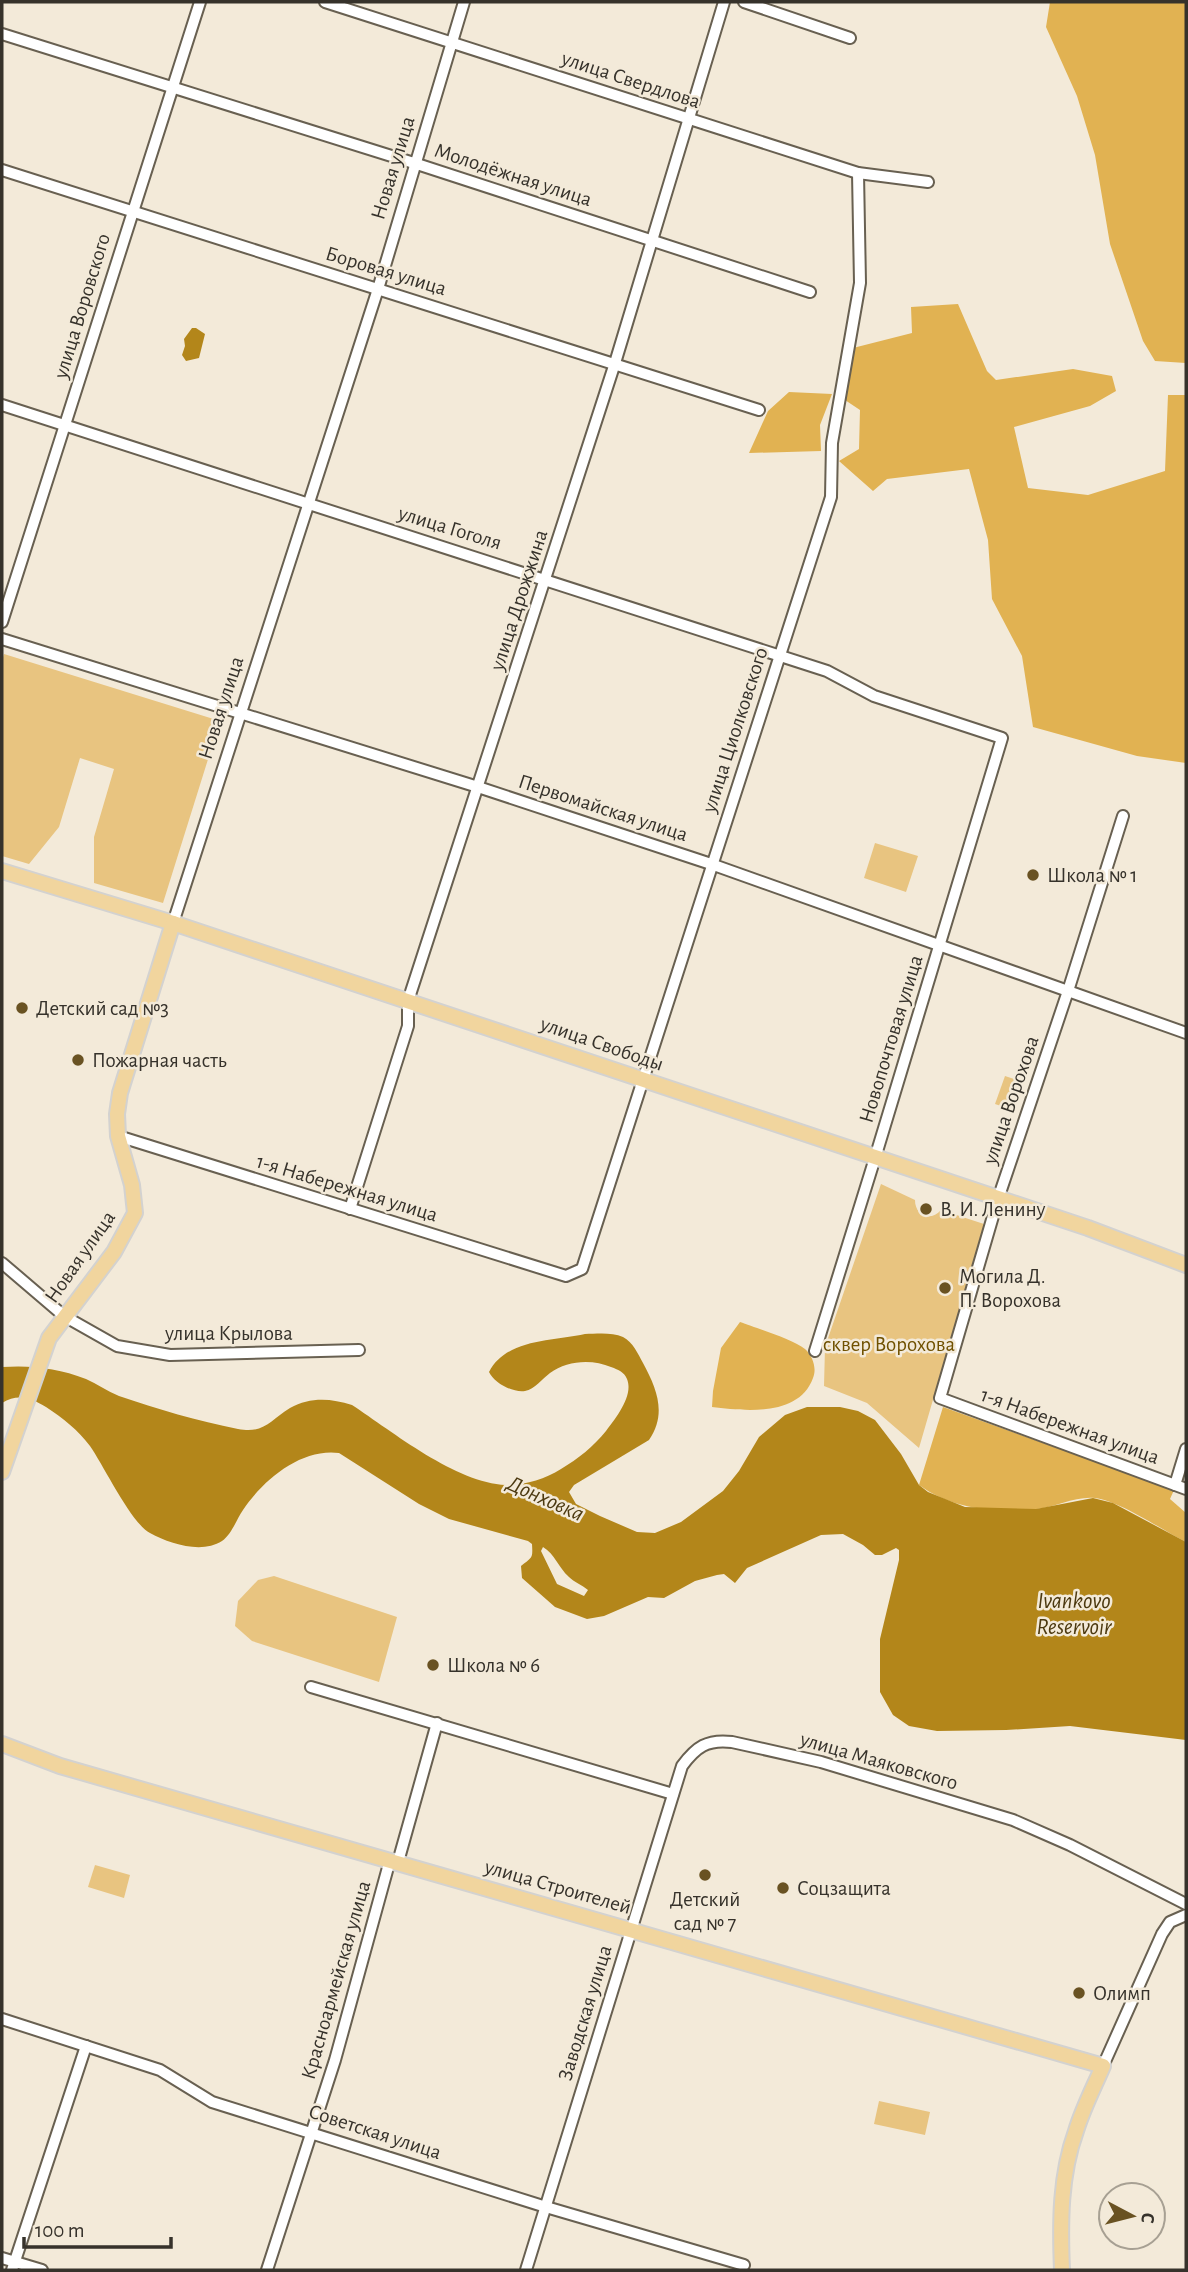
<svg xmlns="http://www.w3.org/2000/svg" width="1188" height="2272" font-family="'Alegreya Sans',sans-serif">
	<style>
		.green { fill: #e8c480 }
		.forest { fill: #e1b252 }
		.water { fill: #b3861a; fill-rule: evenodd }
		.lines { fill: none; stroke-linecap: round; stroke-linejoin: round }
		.minor-casing { stroke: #686051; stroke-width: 14 }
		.major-casing { stroke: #d3d2d0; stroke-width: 18 }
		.minor { stroke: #fff; stroke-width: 10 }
		.major { stroke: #f1d59e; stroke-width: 14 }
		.poi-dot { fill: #695222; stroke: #f3ead9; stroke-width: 2.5 }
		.labels { text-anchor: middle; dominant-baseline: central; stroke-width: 5; stroke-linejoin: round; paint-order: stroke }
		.street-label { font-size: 21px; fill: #36322b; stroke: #f3ead9 }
		.poi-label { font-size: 21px; fill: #36322b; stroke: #f3ead9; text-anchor: start }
		.park-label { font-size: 21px; fill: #705100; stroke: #f3ead9 }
		.water-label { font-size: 23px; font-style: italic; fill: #4c3910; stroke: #f3ead9 }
	</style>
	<rect width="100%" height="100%" fill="#f3ead9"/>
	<g class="green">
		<path d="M4,654L220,721L163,903L94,883V837L114,769L80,758L59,827L29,864L2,856V661Z"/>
		<path d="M875,843L918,856L906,892L864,878Z"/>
		<path d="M1005,1076L1017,1080L1007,1108L995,1104Z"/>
		<path d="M881,1184L915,1200C915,1216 931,1222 941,1210L984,1224L919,1448L867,1403L824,1386L825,1347Z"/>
		<path d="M274,1576L397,1617L379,1682L252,1641L235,1626L238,1601L258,1580Z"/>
		<path d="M95,1865L130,1875L124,1898L88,1887Z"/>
		<path d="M879,2101L930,2112L925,2135L874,2124Z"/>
	</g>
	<g class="forest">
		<path d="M1050,2H1186V363L1155,361L1143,341L1110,244L1095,155L1077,96L1046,27Z"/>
		<path d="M958,304L987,371L996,380L1073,369L1112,376L1116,391L1090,406L1014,427L1028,488L1088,495L1165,471L1168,395H1186V763L1137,756L1033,727L1022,656L992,599L988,540L969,469L887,479L873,491L839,461L859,449L860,410L842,398L853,348L912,333L911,307Z"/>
		<path d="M789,392L832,394L820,425L821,451L749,453L768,411Z"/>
		<path d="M740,1322C756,1328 792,1339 805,1349C813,1356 817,1369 813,1378C799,1417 745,1411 712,1407L713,1391L721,1348Z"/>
		<path d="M943,1407L1174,1490L1170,1499L1186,1513V1542C1162,1530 1120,1501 1095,1498C1076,1496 1055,1507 1037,1509C997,1514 952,1509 919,1485Z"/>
	</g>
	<g class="water">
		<path d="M192,328H196L205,334L199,358L186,361L182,355L185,346L184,339Z"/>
		<path d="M585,1334C596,1334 612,1332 623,1337C633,1342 638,1354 643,1363C657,1389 667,1414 649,1440L574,1485L569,1492L576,1504L600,1516L637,1532L655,1533L681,1522L723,1491L739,1471L759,1437L785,1415L807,1407H840L858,1411L875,1420L901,1454L919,1485L928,1492L965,1507L1036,1509L1093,1498L1113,1503L1186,1542V1740L1070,1726L1006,1730L937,1731L909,1726L893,1715L880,1692V1639L899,1560V1550L896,1548L882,1555H875L863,1545L843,1534L821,1535L747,1568L735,1583L724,1574L717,1575L695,1581L664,1598L648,1597L604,1616L587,1619L555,1607L522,1578L521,1566C532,1557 533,1559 532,1544L528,1541L449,1519L419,1504L339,1453C301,1448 263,1480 243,1510C236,1520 232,1534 222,1541C202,1554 170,1544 150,1533C131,1523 104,1466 90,1446C78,1430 63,1418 46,1407C31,1398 18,1393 2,1403V1367C31,1365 58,1368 86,1379C97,1384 107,1391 119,1396C157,1409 198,1421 238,1429C265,1434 270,1420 290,1408C310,1397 330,1398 352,1405C393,1432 456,1483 506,1485C526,1485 545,1479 561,1469C578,1459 594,1446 606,1431C615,1419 634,1396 627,1379C624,1372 619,1370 611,1367C593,1359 567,1360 550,1373C542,1379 535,1389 525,1391C513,1393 494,1383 489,1372C506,1339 552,1341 585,1334ZM543,1547C555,1554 558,1567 569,1577C574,1582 582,1585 588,1590L584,1596L557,1584L541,1551Z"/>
	</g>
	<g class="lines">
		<g class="minor-casing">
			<g id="minor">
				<path d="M325,2L858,173L928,182"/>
				<path d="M744,2L850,38"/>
				<path d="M2,34L417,164L810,292"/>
				<path d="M2,170L759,410"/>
				<path d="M2,405L827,671L874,696L1002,738L875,1158L815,1351"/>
				<path d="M2,622L200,2"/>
				<path d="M2,639L478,787L711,864L1186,1033"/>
				<path d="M1123,816L1068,991L998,1199L940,1398L1186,1489"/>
				<path d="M173,923L378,289L464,2"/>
				<path d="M118,1136L566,1276L582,1269L831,497L832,443L860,283L858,173"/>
				<path d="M350,1209L408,1026V1001L615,363L724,2"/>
				<path d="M2,1263L64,1316L117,1346L170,1355L359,1350"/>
				<path d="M1175,1485L1186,1449"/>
				<path d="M311,1687L673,1794"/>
				<path d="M398,1862L437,1723"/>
				<path d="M2,2019L160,2070L212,2102L546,2207L744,2265"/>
				<path d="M1103,2066L1162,1934L1170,1922L1186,1915"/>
				<path d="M2,2258L42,2270"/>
				<path d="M12,2270L86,2046"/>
				<path d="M267,2270L335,2060L390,1860"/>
				<path d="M526,2270L682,1766C696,1747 707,1739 732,1742L821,1762L1013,1820L1070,1845L1186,1904"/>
			</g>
		</g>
		<g class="major-casing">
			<g id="major">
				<path d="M2,871L173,923L1088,1228L1186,1265"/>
				<path d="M2,1472L49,1338L114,1252L135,1213L132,1185L118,1136L117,1114L120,1093L173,923"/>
				<path d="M2,1744L60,1766L1103,2066C1094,2087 1083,2108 1076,2131C1060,2175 1060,2223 1062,2270"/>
			</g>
		</g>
		<use href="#minor" class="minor"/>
		<use href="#major" class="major"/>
	</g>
	<g class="poi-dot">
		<circle cx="1033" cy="875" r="7"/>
		<circle cx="22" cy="1008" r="7"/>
		<circle cx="78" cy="1060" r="7"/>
		<circle cx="926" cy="1209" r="7"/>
		<circle cx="945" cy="1288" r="7"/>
		<circle cx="433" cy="1665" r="7"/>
		<circle cx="705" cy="1875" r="7"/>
		<circle cx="783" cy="1888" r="7"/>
		<circle cx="1079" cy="1993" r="7"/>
	</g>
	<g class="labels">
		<g class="street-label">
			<text transform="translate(631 80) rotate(18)">улица Свердлова</text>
			<text transform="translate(393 168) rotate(-73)">Новая улица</text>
			<text transform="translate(513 175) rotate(18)">Молодёжная улица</text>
			<text transform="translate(386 271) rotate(17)">Боровая улица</text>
			<text transform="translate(82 306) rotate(-73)">улица Воровского</text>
			<text transform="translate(450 528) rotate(17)">улица Гоголя</text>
			<text transform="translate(519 600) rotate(-72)">улица Дрожжина</text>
			<text transform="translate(221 708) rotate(-72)">Новая улица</text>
			<text transform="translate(735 730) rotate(-72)">улица Циолковского</text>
			<text transform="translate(603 808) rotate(18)">Первомайская улица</text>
			<text transform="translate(891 1039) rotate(-73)">Новопочтовая улица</text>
			<text transform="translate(602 1044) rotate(19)">улица Свободы</text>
			<text transform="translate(1011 1100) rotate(-71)">улица Ворохова</text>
			<text transform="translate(347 1188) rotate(17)">1-я Набережная улица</text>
			<text transform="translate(80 1257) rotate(-55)">Новая улица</text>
			<text x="229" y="1333">улица Крылова</text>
			<text transform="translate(1070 1426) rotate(20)">1-я Набережная улица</text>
			<text transform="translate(879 1761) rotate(16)">улица Маяковского</text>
			<text transform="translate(558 1887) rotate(16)">улица Строителей</text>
			<text transform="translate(336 1980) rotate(-74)">Красноармейская улица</text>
			<text transform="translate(585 2013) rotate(-73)">Заводская улица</text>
			<text transform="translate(375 2132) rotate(18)">Советская улица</text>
		</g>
		<g class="poi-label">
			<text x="1047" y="875">Школа № 1</text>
			<text x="36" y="1008">Детский сад №3</text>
			<text x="92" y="1060">Пожарная часть</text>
			<text x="940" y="1209">В. И. Ленину</text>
			<text x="959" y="1276">Могила Д.<tspan x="959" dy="24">П. Ворохова</tspan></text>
			<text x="447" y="1665">Школа № 6</text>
			<text x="797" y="1888">Соцзащита</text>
			<text x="705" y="1899" text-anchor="middle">Детский<tspan x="705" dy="24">сад № 7</tspan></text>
			<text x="1093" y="1993">Олимп</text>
		</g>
		<g class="park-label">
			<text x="889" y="1344">сквер Ворохова</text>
		</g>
		<g class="water-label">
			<text transform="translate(545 1499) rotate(24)">Донховка</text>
			<text x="1074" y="1601">Ivankovo<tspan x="1074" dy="26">Reservoir</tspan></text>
		</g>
	</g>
	<rect width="1188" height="2272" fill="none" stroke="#36322b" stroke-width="7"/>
	<g transform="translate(1132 2216) rotate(97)"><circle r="33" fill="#f3ead9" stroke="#a7a093" stroke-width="2"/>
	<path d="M0-5L12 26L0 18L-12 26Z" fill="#695222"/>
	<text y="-10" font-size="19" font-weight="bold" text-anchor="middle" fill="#36322b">С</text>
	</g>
	<path d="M24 2237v10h147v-10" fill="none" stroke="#36322b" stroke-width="3.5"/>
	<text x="35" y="2237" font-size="21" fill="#36322b" stroke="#f3ead9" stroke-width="5" paint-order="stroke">100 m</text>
</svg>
